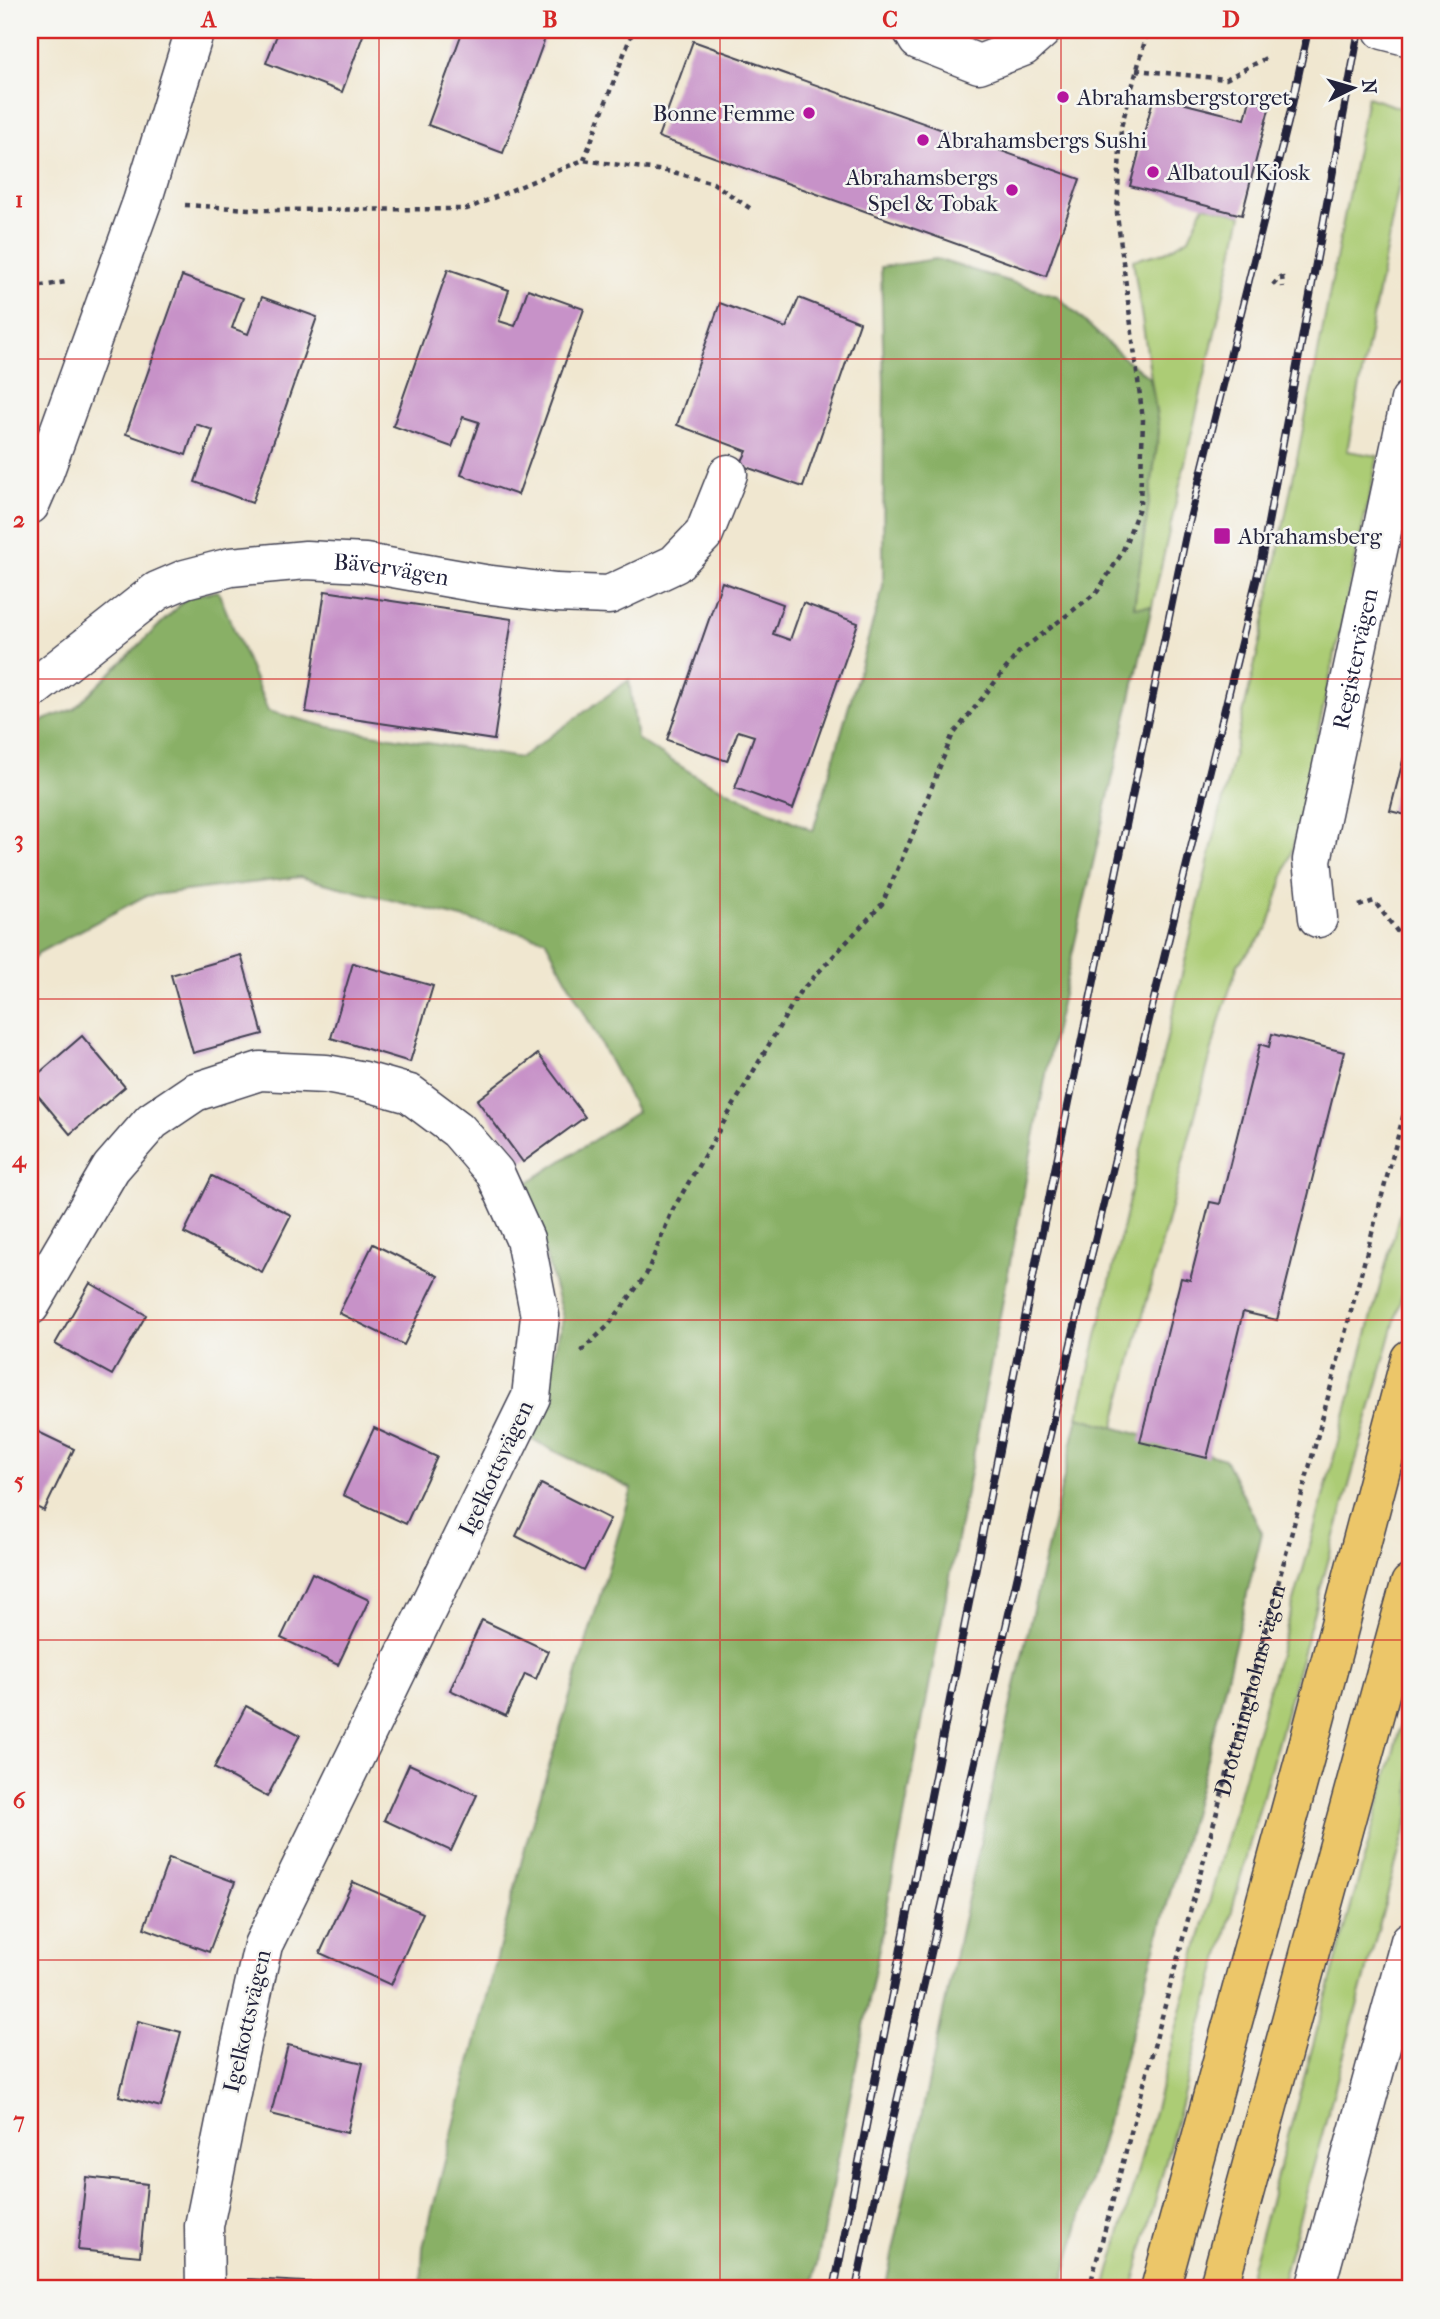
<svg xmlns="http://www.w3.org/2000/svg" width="1440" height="2319" font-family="'IM FELL French Canon',serif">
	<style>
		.green { fill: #accc74; stroke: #677758; stroke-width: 2 }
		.forest { fill: #89b066; stroke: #566950; stroke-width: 2 }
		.building { fill: #c792c8 }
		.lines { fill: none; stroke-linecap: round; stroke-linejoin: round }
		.minor-casing { stroke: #414051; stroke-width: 41 }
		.major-casing { stroke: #414051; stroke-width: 41 }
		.path { stroke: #414051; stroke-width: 4.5; stroke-dasharray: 5 5; stroke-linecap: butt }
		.minor { stroke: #fff; stroke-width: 38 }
		.major { stroke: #ecc669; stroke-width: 38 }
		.rail-casing { stroke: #22223b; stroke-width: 8 }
		.rail { stroke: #f6f6f2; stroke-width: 5; stroke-dasharray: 16; stroke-linecap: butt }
		.grid { fill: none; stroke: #d62828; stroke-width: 2; stroke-opacity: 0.55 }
		.poi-dot { fill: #b5179e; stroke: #f6f6f2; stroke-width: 2.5 }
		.labels { text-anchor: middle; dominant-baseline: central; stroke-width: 5; stroke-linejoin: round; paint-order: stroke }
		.poi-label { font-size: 23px; fill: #22223b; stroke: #f6f6f2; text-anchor: start }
		.street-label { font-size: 23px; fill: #22223b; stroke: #f6f6f2 }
		.neatline { fill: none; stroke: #d62828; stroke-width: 2.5 }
		.grid-label { font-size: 23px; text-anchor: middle; font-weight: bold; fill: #d62828 }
	</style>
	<rect width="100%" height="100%" fill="#f6f6f2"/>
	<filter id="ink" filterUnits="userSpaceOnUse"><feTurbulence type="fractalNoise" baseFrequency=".0143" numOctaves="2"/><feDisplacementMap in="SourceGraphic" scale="14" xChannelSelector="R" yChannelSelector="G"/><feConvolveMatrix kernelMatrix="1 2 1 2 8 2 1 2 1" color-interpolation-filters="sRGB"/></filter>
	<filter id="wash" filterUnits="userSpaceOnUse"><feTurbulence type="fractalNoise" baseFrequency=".00686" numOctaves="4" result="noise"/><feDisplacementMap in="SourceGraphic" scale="28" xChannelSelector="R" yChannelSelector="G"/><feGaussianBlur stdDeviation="1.57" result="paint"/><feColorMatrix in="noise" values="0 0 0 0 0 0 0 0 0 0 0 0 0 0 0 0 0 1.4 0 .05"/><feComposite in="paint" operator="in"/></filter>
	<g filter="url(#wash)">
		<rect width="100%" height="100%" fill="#f0e7d0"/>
		<g class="green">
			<path d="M1367,97L1410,111V158H1404L1347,451L1378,456L1293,847L1267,930L1238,964L1220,1019L1114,1427L1078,1417L1260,642L1315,369Z"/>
			<path d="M1204,205L1242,215L1152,606L1134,608L1159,431L1133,260L1165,252L1189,238Z"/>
			<path d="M1410,1175V1266L1249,1846L1132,2289H1105L1165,2072L1219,1865L1312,1538Z"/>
			<path d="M1410,1692V1812L1280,2289H1246Z"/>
		</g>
		<g class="forest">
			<path d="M936,259L1057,296L1124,358L1150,378L1159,431L1134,607L1152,606L1053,1038L867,2011L812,2289H421L423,2247L527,1840L632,1489L532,1440L563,1318L526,1184L637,1112L545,939L300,877L145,896L38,953L30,962V725L74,709L189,596L218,591L268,711L329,727L520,758L629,680L637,739L698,777L813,831L883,587L884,384L881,267Z"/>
			<path d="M1078,1417L1225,1459L1262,1533L1206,1763L1061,2289H885L951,1975L1014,1690Z"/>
		</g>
		<g id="blocks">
			<g class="building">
				<path d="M279,30H365L342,92L266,63Z"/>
				<path d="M463,30H548L503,153L428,125Z"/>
				<path d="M693,41L1080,179L1046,276L658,137Z"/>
				<path d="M1154,96L1245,119L1250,100L1270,105L1242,215L1130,186Z"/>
				<path d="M448,269L509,290L499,321L515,326L528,289L584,309L518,495L461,475L479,422L463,417L452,447L393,426Z"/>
				<path d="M182,276L243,298L232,328L248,334L262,297L317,317L252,503L195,482L213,430L196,424L186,455L126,434Z"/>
				<path d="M799,298L860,322L803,487L740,465L747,451L677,425L720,303L786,328Z"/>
				<path d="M722,582L783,604L773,634L790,640L803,603L858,623L793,809L735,788L754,736L738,731L727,761L667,740Z"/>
				<path d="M325,591L512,619L494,740L306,712Z"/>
				<path d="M1409,737H1410V816L1390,811Z"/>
				<path d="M241,955L263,1034L193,1053L171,975Z"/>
				<path d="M353,963L433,986L410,1062L331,1038Z"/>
				<path d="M1272,1034L1344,1052L1277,1320L1243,1312L1207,1458L1140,1442L1181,1278L1190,1280L1210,1202L1220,1204L1260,1044L1269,1047Z"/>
				<path d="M82,1036L125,1087L70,1134L30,1086V1081Z"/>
				<path d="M538,1054L585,1117L523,1162L477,1100Z"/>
				<path d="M212,1176L291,1215L262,1272L184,1233Z"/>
				<path d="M373,1244L438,1276L404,1345L339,1313Z"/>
				<path d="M90,1283L146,1315L112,1375L55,1344Z"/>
				<path d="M30,1428L74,1449L44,1511L30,1504Z"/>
				<path d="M374,1428L437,1457L406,1524L343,1495Z"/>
				<path d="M541,1484L610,1519L584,1571L516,1536Z"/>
				<path d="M312,1573L369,1600L338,1665L281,1638Z"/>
				<path d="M482,1620L548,1651L536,1679L525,1674L506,1716L450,1690Z"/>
				<path d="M246,1706L300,1735L267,1797L214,1768Z"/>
				<path d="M409,1764L477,1795L451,1851L384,1820Z"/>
				<path d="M169,1858L235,1882L209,1952L144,1928Z"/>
				<path d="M353,1882L423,1913L391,1985L320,1953Z"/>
				<path d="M138,2021L181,2032L161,2107L119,2096Z"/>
				<path d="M288,2045L363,2063L347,2133L271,2114Z"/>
				<path d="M86,2177L147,2184L140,2256L78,2250Z"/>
				<path d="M249,2279L322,2283V2289H249Z"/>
			</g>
		</g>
	</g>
	<g filter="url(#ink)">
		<use href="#blocks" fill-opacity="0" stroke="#414051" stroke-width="2"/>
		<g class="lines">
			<g class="minor-casing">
				<g id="minor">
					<path d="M912,30L918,40L979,64L1023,47L1042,30"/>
					<path d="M1383,30L1410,37"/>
					<path d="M30,505L44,473L142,202L195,30"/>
					<path id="s2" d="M30,691L157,591L185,579L231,567L306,560L365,563L484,584L556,593L609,595L675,564L704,534L728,474"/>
					<path id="s3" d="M1318,918L1312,860L1410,400"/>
					<path d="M30,1306L111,1168L152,1121L195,1092L260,1071L326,1074L364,1081L410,1094L458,1130L495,1173L525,1239L540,1316L531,1397L263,1945L239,2053L204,2226L205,2289"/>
					<path d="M1315,2289L1410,1941"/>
				</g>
			</g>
			<g class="major-casing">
				<g id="major">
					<path d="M1160,2289L1308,1746L1410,1359"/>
					<path d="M1218,2289L1410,1584"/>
				</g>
			</g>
			<g class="path">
				<path d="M1136,70L1226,79L1268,57"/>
				<path d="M584,160L633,30"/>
				<path d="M185,205L266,210L467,209L583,160L673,172L713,183L751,209"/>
				<path d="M1282,276L1283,287"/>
				<path d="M1273,285L1281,276"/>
				<path d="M30,288L66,282"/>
				<path d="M1359,906L1374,901L1410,948"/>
				<path d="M581,1351L608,1326L646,1275L672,1211L799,993L882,904L913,834L952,736L1019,652L1097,592L1122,553L1140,505L1143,420L1117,214L1121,127L1148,30"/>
				<path id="s1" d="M1089,2289L1410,1091"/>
			</g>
			<use href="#minor" class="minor"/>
			<use href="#major" class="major"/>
			<g class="rail-casing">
				<g id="rail">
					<path d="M834,2289L1038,1252L1186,535L1290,114L1308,30"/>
					<path d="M856,2289L872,2210L1089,1265L1261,561L1359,30"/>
				</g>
			</g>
			<use href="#rail" class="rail"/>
		</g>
	</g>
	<path class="grid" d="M379,30V2289M720,30V2289M1061,30V2289M30,359H1410M30,679H1410M30,999H1410M30,1320H1410M30,1640H1410M30,1960H1410"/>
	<g class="poi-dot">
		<circle cx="1063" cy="97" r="7"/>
		<circle cx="809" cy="113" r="7"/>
		<circle cx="923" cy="140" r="7"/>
		<circle cx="1153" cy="172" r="7"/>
		<circle cx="1012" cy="190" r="7"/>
		<rect x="1213" y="527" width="18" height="18" rx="3.5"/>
	</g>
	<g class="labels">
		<g class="poi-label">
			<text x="1077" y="97">Abrahamsbergstorget</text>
			<text x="795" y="113" text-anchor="end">Bonne Femme</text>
			<text x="937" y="140">Abrahamsbergs Sushi</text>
			<text x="1167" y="172">Albatoul Kiosk</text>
			<text x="998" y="177" text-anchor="end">Abrahamsbergs<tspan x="998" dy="26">Spel &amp; Tobak</tspan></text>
			<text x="1238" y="536">Abrahamsberg</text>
		</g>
		<g class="street-label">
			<text stroke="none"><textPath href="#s2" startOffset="401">Bävervägen</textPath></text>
			<text stroke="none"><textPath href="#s3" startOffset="264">Registervägen</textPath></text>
			<text transform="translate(496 1468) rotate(-65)">Igelkottsvägen</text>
			<text stroke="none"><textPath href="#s1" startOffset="620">Drottningholmsvägen</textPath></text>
			<text transform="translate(247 2021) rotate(-77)">Igelkottsvägen</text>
		</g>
	</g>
	<rect width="1440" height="2319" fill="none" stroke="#f6f6f2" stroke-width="77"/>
	<g transform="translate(1353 88) rotate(85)" stroke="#f6f6f2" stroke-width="5" paint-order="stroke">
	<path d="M0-5L12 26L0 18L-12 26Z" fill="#22223b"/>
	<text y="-10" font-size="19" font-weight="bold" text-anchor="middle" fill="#22223b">N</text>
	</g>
	<rect x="38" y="38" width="1364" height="2242" class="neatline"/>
	<g class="grid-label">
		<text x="209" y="27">A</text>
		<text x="550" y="27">B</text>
		<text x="890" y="27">C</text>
		<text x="1231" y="27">D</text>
		<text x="19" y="207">1</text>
		<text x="19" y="527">2</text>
		<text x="19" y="847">3</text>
		<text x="19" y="1167">4</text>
		<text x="19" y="1488">5</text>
		<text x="19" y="1808">6</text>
		<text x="19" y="2128">7</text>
	</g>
</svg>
